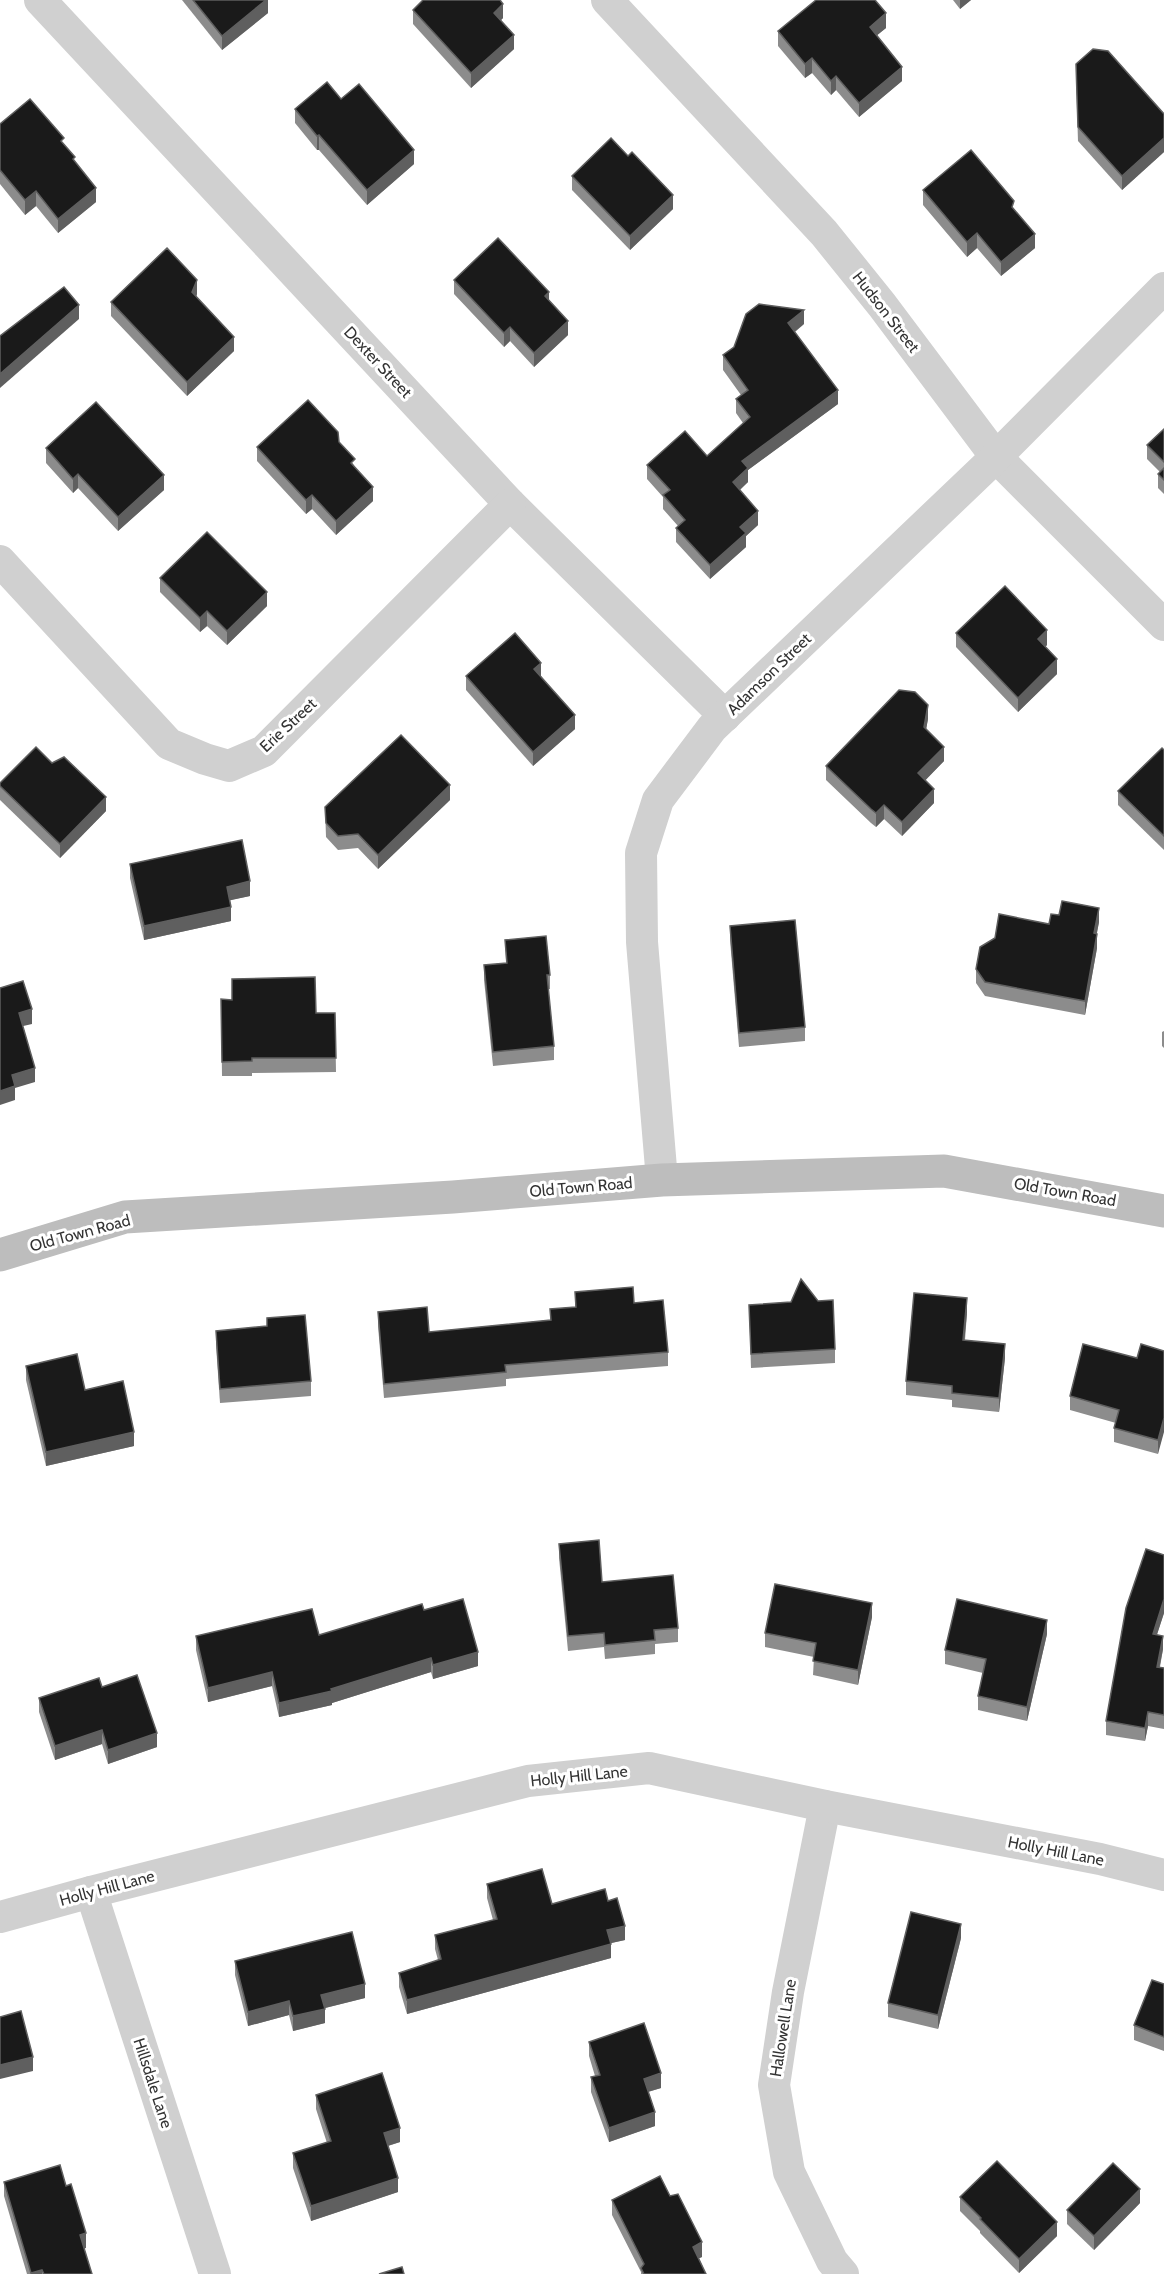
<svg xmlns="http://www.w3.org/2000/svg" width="1164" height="2274" font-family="Cabin,sans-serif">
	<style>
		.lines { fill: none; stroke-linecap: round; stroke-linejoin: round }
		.minor { stroke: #d0d0d0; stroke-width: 32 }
		.secondary { stroke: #bdbdbd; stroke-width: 33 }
		.wall { fill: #8c8c8c }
		.shaded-wall { fill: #5f5f5f }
		.building { fill: #1a1a1a; stroke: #5f5f5f; stroke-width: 1.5 }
		.labels { text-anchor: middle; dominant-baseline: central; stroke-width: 6; stroke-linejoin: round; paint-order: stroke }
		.street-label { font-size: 16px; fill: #333; stroke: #fff }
	</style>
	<rect width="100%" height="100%" fill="#fff"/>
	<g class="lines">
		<g class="minor">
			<path d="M40,0L510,504L725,716"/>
			<path d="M607,0L824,233L882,305L996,457L1164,625"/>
			<path d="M0,561L169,744L205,759L229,766L264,751L510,504"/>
			<path d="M662,1180L642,942L641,853L658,800L712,728L996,457L1164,288"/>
			<path d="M825,1806L788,1992L774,2085L789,2172L832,2261L843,2274"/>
			<path d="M91,1892L215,2274"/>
			<path d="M0,1917L91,1892L528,1781L649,1768L825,1806L1100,1859L1164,1875"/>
		</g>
		<path class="secondary" d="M0,1255L125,1217L453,1197L662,1180L944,1171L1164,1211"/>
	</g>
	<g class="wall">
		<path d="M182,0H268V13L222,50Z"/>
		<path d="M953,0H971L960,9Z"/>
		<path d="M413,10L503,18L501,20L514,49L471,88L413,24Z"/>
		<path d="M886,28L877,35L902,81L859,117L836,90L831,95L812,73L805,78L778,46V31Z"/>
		<path d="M1076,78L1164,114V152L1122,190L1078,141Z"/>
		<path d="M341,99L414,164L367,205L319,150H317L295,123V109Z"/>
		<path d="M0,124L64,144L75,163L96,202L58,233L36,206L25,215L0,184Z"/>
		<path d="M572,176L673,209L630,250L572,190Z"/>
		<path d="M923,190L1014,210L1035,248L1001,276L977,248L967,257L923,205Z"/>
		<path d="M454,280L549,301L568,335L534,367L510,341L504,347L454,294Z"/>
		<path d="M197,294L196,297L234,351L187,396L111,316V302Z"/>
		<path d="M804,324L795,332L838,404L748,470V482L740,490L758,525L746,536V547L710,579L676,542V528L678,526L663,509V497L647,479V465L707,456L743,423L736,413V399L741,395L723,370V355Z"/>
		<path d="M1164,429V480L1160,472L1147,459V445Z"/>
		<path d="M339,442L355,467L373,501L336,535L312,509L306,514L257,461V447Z"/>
		<path d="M46,448L164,490L118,531L78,488L73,493L46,463Z"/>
		<path d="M1158,474L1164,480V494L1158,488Z"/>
		<path d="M160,578L267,606L227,645L207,626L200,632L160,592Z"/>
		<path d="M956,633L1047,645L1045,647L1057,674L1018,712L956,647Z"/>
		<path d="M466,676H541L575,729L533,766L466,690Z"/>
		<path d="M928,719L926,729L944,761L925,780L934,803L902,836L884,819L876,827L871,823L826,780V766Z"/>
		<path d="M1164,750V850L1118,805V791Z"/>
		<path d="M52,763L106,811L60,858L0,800V783Z"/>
		<path d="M450,800L378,869L358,848L338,850L326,837L325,807Z"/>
		<path d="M130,864L250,896L230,900L231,921L144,940L130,878Z"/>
		<path d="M1099,922L1097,933V948L1085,1015L985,996L976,983V969L1049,924Z"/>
		<path d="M730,926L805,1027V1041L739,1047L730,940Z"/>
		<path d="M505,940L550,975V989H548L554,1046V1060L493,1066L484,980V965L506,963Z"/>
		<path d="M221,999L316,1013H335L336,1072L252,1073V1076H222Z"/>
		<path d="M1164,1031V1048L1162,1046V1032Z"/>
		<path d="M575,1292L634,1303L668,1352V1366L506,1379V1386L384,1398L378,1326V1312L429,1332L550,1320V1309L575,1307Z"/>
		<path d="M749,1305L835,1349V1363L751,1368Z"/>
		<path d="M967,1313L965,1340L1005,1358L999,1412L952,1407V1400L906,1395V1381Z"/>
		<path d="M216,1331L311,1381V1396L220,1403L216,1345Z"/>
		<path d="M1164,1351L1158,1454L1114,1442V1428L1116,1423L1070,1410V1396L1137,1358Z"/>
		<path d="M26,1366L85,1390L134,1446L46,1466L26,1380Z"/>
		<path d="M559,1544L602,1582L678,1628V1642L655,1644V1654L605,1659L604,1647L568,1651L559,1558Z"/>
		<path d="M1164,1555V1613L1157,1634L1163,1649L1160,1667L1164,1668V1729L1148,1726L1145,1741L1106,1735V1721Z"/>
		<path d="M424,1610L478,1666L433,1679L431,1672L332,1703V1705L279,1717L272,1686L208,1702L196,1650V1636L319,1635Z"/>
		<path d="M872,1617L858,1685L813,1675L814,1657L765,1647V1633Z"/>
		<path d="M1047,1634L1027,1721L978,1710V1696L983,1673L945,1664V1650Z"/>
		<path d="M102,1687L157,1747L108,1764L102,1744L55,1760L39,1712V1698Z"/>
		<path d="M487,1884L552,1904L608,1901L625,1940L611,1943V1958L407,2014L399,1987V1973L438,1960L435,1949V1935L493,1920L487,1898Z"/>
		<path d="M961,1938L938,2029L888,2017V2003Z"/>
		<path d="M235,1961L365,1998L325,2008V2023L293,2031L289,2015L248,2026L235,1975Z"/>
		<path d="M1164,1984V2051L1134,2040V2025Z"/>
		<path d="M589,2042L661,2088L648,2092L655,2126L609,2142L591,2092V2077L595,2076L589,2056Z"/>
		<path d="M316,2095L400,2142L388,2146L398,2192L311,2221L293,2168V2153L327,2143L316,2109Z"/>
		<path d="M4,2182L86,2248H84L92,2274H27L4,2196Z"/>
		<path d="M960,2197L1057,2236L1019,2273L980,2233V2231L960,2211Z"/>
		<path d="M612,2200L702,2257L699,2258L706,2274H641V2272L612,2215Z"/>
		<path d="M1140,2203L1094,2250L1067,2224V2210Z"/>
	</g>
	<g class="shaded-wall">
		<path d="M266,0H268V13L222,50V36Z"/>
		<path d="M960,0H971L960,9Z"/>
		<path d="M503,4V18L494,27V13Z"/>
		<path d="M886,13V28L870,41V27Z"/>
		<path d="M514,35V49L471,88V73Z"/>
		<path d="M812,58V73L805,78V64Z"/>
		<path d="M902,67V81L859,117V103Z"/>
		<path d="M836,76V90L831,95V81Z"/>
		<path d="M319,135V150H317V136Z"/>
		<path d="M1164,138V152L1122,190V176Z"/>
		<path d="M414,150V164L367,205V190Z"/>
		<path d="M96,188V202L58,233V219Z"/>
		<path d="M36,191V206L25,215V200Z"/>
		<path d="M673,195V209L630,250V236Z"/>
		<path d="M977,233V248L967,257V242Z"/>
		<path d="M1035,234V248L1001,276V262Z"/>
		<path d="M197,280V294L192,307V292Z"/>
		<path d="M549,292V306L545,296Z"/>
		<path d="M79,305V319L0,388V374Z"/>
		<path d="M804,310V324L788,337V323Z"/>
		<path d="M568,321V335L534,367V353Z"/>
		<path d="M510,327V341L504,347V333Z"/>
		<path d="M234,337V351L187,396V382Z"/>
		<path d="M838,390V404L748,470V482L733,496V482L742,461Z"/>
		<path d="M78,474V488L73,493V479Z"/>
		<path d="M164,475V490L118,531V517Z"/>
		<path d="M373,487V501L336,535V521Z"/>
		<path d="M312,495V509L306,514V500Z"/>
		<path d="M758,511V525L746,536V547L710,579V565L740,527Z"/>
		<path d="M267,592V606L227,645V631Z"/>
		<path d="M207,611V626L200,632V618Z"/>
		<path d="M1047,630V645L1038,654V639Z"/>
		<path d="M1057,659V674L1018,712V698Z"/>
		<path d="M541,663V677L534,669Z"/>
		<path d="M928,705V719L924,741V727Z"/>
		<path d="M575,715V729L533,766V752Z"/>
		<path d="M944,747V761L918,788V773Z"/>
		<path d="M450,785V800L378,869V855Z"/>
		<path d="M934,789V803L902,836V822Z"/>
		<path d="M106,797V811L60,858V844Z"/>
		<path d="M884,805V819L876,827V813Z"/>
		<path d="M250,881V896L227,901V887Z"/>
		<path d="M231,907V921L144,940V926Z"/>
		<path d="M1099,908V922L1094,947V933Z"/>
		<path d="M1097,934V948L1085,1015V1001Z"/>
		<path d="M32,1009V1024L19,1027V1013Z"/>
		<path d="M35,1068V1082L15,1088V1100L0,1105V1091L12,1075Z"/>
		<path d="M967,1298V1313L963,1354V1340Z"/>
		<path d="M1005,1344V1358L999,1412V1398Z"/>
		<path d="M1164,1418V1432L1158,1454V1440Z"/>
		<path d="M134,1432V1446L46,1466V1452Z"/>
		<path d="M1164,1599V1613L1153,1647V1634Z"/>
		<path d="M872,1603V1617L858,1685V1670Z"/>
		<path d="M1047,1620V1634L1027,1721V1707Z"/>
		<path d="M1163,1636V1649L1157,1680V1667Z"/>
		<path d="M478,1652V1666L433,1679V1665Z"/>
		<path d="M431,1658V1672L332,1703V1705L279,1717V1703L331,1689Z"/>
		<path d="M272,1672V1686L208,1702V1688Z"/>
		<path d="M1148,1712V1726L1145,1741V1728Z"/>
		<path d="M102,1730V1744L55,1760V1746Z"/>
		<path d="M157,1733V1747L108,1764V1750Z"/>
		<path d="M961,1924V1938L938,2029V2015Z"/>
		<path d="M625,1926V1940L607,1944V1930Z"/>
		<path d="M611,1944V1958L407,2014V2000Z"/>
		<path d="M365,1984V1998L321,2009V1995Z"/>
		<path d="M289,2001V2015L248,2026V2012Z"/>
		<path d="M325,2009V2023L293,2031V2016Z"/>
		<path d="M33,2057V2071L0,2079V2065Z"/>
		<path d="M661,2073V2088L644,2093V2079Z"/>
		<path d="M655,2112V2126L609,2142V2128Z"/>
		<path d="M400,2128V2142L384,2147V2133Z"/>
		<path d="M398,2178V2192L311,2221V2206Z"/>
		<path d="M1140,2189V2203L1094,2250V2236Z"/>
		<path d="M1057,2222V2236L1019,2273V2259Z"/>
		<path d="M86,2233V2248L80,2250V2235Z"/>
		<path d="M702,2242V2257L693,2261V2247Z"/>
		<path d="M42,2270V2274H31V2273Z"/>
	</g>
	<g class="building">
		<path d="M193,0H266L222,36Z"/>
		<path d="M423,0H500L503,4L494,13L514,35L471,73L413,10Z"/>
		<path d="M816,0H875L886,13L870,27L902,67L859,103L836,76L831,81L812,58L805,64L778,31Z"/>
		<path d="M1093,49L1108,51L1164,114V138L1122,176L1078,127L1076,64Z"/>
		<path d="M327,82L341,99L359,84L414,150L367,190L319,135L317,136L295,109Z"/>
		<path d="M30,99L64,138L61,141L75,157L73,159L96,188L58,219L36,191L25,200L0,170V124Z"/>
		<path d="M611,138L628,156L632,152L673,195L630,236L572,176Z"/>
		<path d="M971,150L1014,201L1012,207L1035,234L1001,262L977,233L967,242L923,190Z"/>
		<path d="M498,238L549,292L545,296L568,321L534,353L510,327L504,333L454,280Z"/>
		<path d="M167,248L197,280L192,292L234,337L187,382L111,302Z"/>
		<path d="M64,287L79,305L0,374V336Z"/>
		<path d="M759,304L804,310L788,323L838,390L742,461L748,468L733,482L758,511L740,527L746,533L710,565L676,528L685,520L663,495L670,490L647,465L685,431L707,456L750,417L736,399L748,390L723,355L734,347L746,314Z"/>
		<path d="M308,400L338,432L339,442L355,459L351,463L373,487L336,521L312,495L306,500L257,447Z"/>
		<path d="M96,402L164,475L118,517L78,474L73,479L46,448Z"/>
		<path d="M1164,429V462L1147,445Z"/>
		<path d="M1164,468V480L1158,474Z"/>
		<path d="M207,532L267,592L227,631L207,611L200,618L160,578Z"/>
		<path d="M1005,586L1047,630L1038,639L1057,659L1018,698L956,633Z"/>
		<path d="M515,633L541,663L534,669L575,715L533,752L466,676Z"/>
		<path d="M899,690L915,692L928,705L924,727L944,747L918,773L934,789L902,822L884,805L876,813L871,809L826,766Z"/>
		<path d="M401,735L450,785L378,855L358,834L338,836L326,823L325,807Z"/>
		<path d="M36,747L52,763L64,757L106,797L60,844L0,786V783Z"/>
		<path d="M1162,748L1164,750V836L1118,791Z"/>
		<path d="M242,840L250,881L227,887L231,907L144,926L130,864Z"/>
		<path d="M1062,901L1099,908L1094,933L1097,934L1085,1001L985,982L976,969L980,947L995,938L999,914L1049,924L1051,914L1059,915Z"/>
		<path d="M795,920L805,1027L739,1033L730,926Z"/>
		<path d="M546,936L550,975H547L554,1046L493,1052L484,965L507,963L505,940Z"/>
		<path d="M315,977L316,1013H335L336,1058H252V1061L222,1062L221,999L232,1000V979Z"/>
		<path d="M23,981L32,1009L19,1013L35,1068L12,1075L15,1086L0,1091V988Z"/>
		<path d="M801,1279L818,1301L833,1300L835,1349L751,1354L749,1305L791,1302Z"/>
		<path d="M633,1287L634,1303L663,1300L668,1352L505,1365L506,1372L384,1384L378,1312L427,1307L429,1332L551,1320L550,1309L576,1307L575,1292Z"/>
		<path d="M914,1293L967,1298L963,1340L1005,1344L999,1398L952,1393V1386L906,1381Z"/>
		<path d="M305,1315L311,1381L220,1389L216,1331L267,1326V1318Z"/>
		<path d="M1083,1344L1137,1358L1141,1344L1164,1351V1418L1158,1440L1114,1428L1119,1410L1070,1396Z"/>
		<path d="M77,1354L85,1390L123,1381L134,1432L46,1452L26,1366Z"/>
		<path d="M599,1540L602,1582L673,1575L678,1628L654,1630L655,1640L605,1645L604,1633L568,1636L559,1544Z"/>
		<path d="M1146,1549L1164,1555V1599L1153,1634L1163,1636L1157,1667L1164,1668V1715L1148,1712L1145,1728L1106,1721L1126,1608Z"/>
		<path d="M775,1584L872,1603L858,1670L813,1661L816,1643L765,1633Z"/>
		<path d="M463,1599L478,1652L433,1665L431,1658L331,1689L332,1691L279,1703L272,1672L208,1688L196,1636L312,1609L319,1635L422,1604L424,1610Z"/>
		<path d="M957,1599L1047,1620L1027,1707L978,1696L986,1659L945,1650Z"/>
		<path d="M137,1675L157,1733L108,1750L102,1730L55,1746L39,1698L99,1678L102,1687Z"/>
		<path d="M542,1869L552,1904L605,1889L608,1901L617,1898L625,1926L607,1930L611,1944L407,2000L399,1973L441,1959L435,1935L497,1919L487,1884Z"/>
		<path d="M911,1912L961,1924L938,2015L888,2003Z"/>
		<path d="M352,1932L365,1984L321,1995L325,2009L293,2016L289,2001L248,2012L235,1961Z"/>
		<path d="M1152,1980L1164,1984V2037L1134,2025Z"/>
		<path d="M21,2011L33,2057L0,2065V2017Z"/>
		<path d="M644,2023L661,2073L644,2079L655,2112L609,2128L591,2077L600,2075L589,2042Z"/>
		<path d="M382,2073L400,2128L384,2133L398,2178L311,2206L293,2153L331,2141L316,2095Z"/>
		<path d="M997,2161L1057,2222L1019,2259L980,2219L981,2218L960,2197Z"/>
		<path d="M1113,2163L1140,2189L1094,2236L1067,2210Z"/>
		<path d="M60,2165L66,2186L71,2184L86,2233L80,2235L92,2274H44L42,2270L31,2273L4,2182Z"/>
		<path d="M660,2176L670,2196L678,2194L702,2242L693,2247L706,2274H644L641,2268L644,2264L612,2200Z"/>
		<path d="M402,2267L404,2274H379Z"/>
	</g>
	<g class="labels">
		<g class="street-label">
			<text transform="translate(886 312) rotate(52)">Hudson Street</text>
			<text transform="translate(378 362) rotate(47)">Dexter Street</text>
			<text transform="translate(769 674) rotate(-44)">Adamson Street</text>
			<text transform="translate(288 725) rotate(-43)">Erie Street</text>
			<text transform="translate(581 1187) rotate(-5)">Old Town Road</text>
			<text transform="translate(1065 1192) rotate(10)">Old Town Road</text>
			<text transform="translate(80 1233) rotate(-15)">Old Town Road</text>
			<text transform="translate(579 1776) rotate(-6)">Holly Hill Lane</text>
			<text transform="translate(1056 1851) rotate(11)">Holly Hill Lane</text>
			<text transform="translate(107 1888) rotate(-15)">Holly Hill Lane</text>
			<text transform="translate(783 2028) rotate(-81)">Hallowell Lane</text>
			<text transform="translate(153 2083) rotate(72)">Hillsdale Lane</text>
		</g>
	</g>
</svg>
